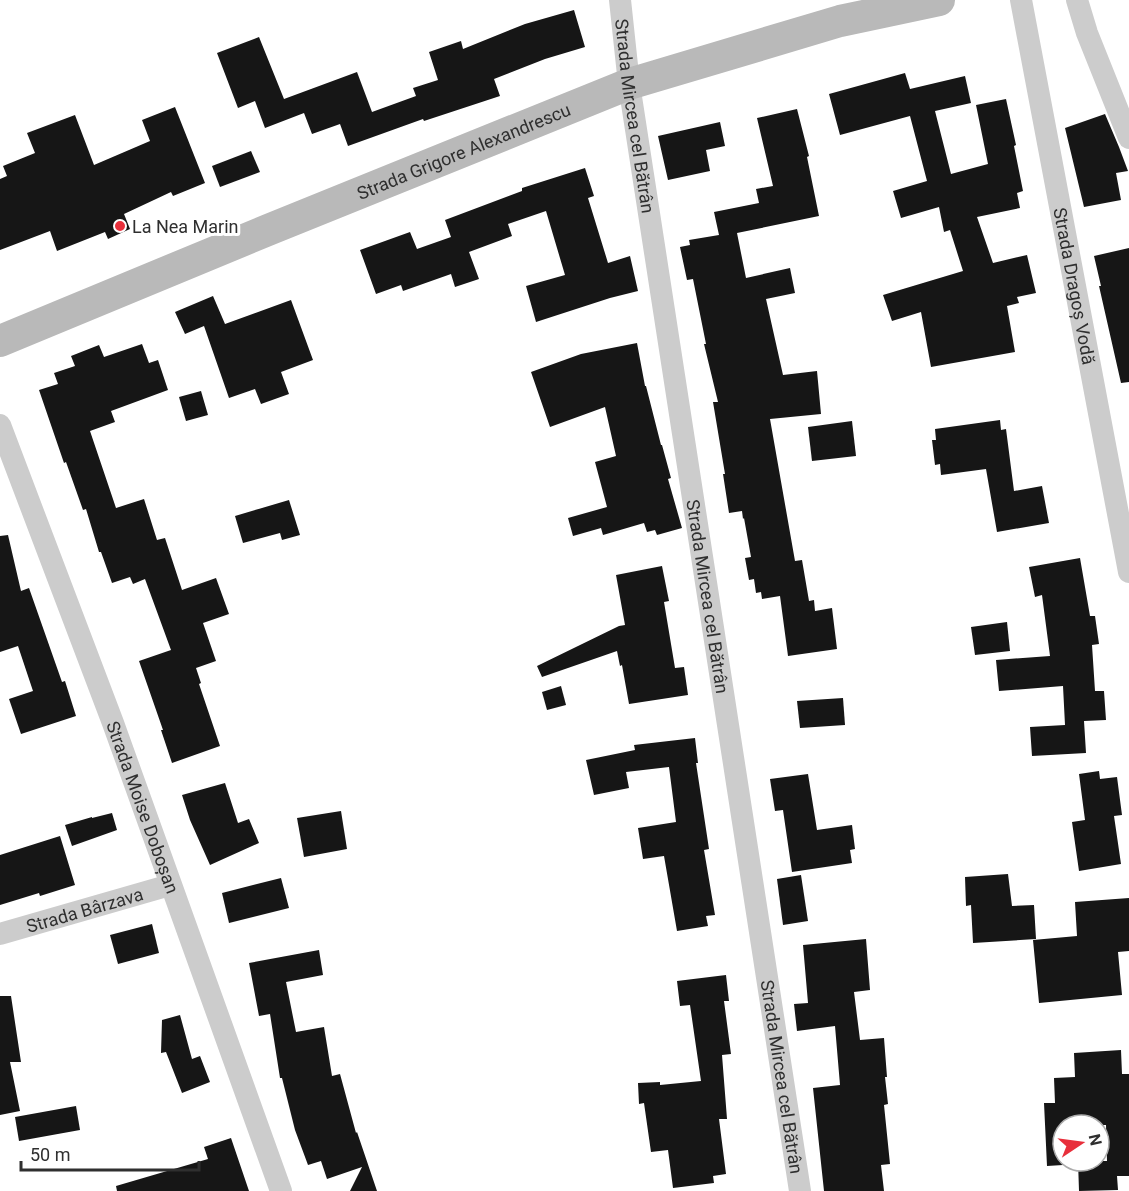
<svg xmlns="http://www.w3.org/2000/svg" width="1129" height="1191" font-family="Roboto,sans-serif">
	<style>
		.building { fill: #161616 }
		.lines { fill: none; stroke-linecap: round; stroke-linejoin: round }
		.street { stroke: #ccc; stroke-width: 22 }
		.secondary { stroke: #b9b9b9; stroke-width: 32 }
		.poi-dot { fill: #e82f3b; stroke: #fff; stroke-width: 2 }
		.labels { text-anchor: middle; dominant-baseline: central; stroke-width: 6; stroke-linejoin: round; paint-order: stroke }
		.street-label { font-size: 18px; fill: #2f2f2f; stroke: #fff }
		.poi-label { font-size: 18px; fill: #2f2f2f; stroke: #fff; text-anchor: start }
	</style>
	<rect width="100%" height="100%" fill="#fff"/>
	<g class="building">
		<path d="M574,10L585,47L545,59L494,79L500,96L424,121L423,119L348,146L340,124L312,134L304,113L265,128L255,101L238,108L217,53L259,37L284,99L357,72L372,112L416,96L413,88L438,80L429,52L461,41L463,49L525,24Z"/>
		<path d="M905,73L910,89L965,76L971,103L935,111L951,174L988,164L976,105L1006,99L1016,145L1014,146L1023,191L1017,193L1020,208L977,217L993,263L1027,255L1036,293L1017,297L1019,303L1007,306L1015,352L931,367L921,312L892,321L883,295L963,271L950,230L944,232L939,207L901,218L893,191L927,181L910,116L840,135L829,94Z"/>
		<path d="M175,107L205,183L173,196L171,192L124,214L130,229L108,239L105,232L57,251L50,231L0,250V179L7,176L3,166L35,153L27,133L75,115L94,165L150,141L142,120Z"/>
		<path d="M797,109L809,156L807,157L819,216L737,233L746,278L790,268L795,293L766,299L783,375L817,371L821,414L770,419L795,561L802,560L809,601L814,600L815,611L832,608L837,649L788,656L780,596L762,599L761,592L756,593L754,579L749,580L745,558L751,557L744,518L743,519L742,511L729,513L723,474H725L713,402H718L704,344H706L693,279L687,280L680,247L690,245L689,240L719,235L714,212L759,203L756,189L773,186L757,118Z"/>
		<path d="M1105,114L1119,147L1128,171L1116,173L1121,200L1084,207L1065,128Z"/>
		<path d="M720,122L725,146L706,150L710,171L668,180L658,136Z"/>
		<path d="M251,151L260,172L220,187L212,166Z"/>
		<path d="M585,168L594,196L588,198L608,263L630,256L638,291L610,298L536,322L526,286L565,275L546,211L508,224L512,236L469,252L479,279L455,287L451,274L403,291L401,285L376,294L360,250L410,232L417,249L451,237L445,220L522,191V188Z"/>
		<path d="M1129,248V382L1121,383L1099,286H1101L1094,256Z"/>
		<path d="M213,296L225,324L291,300L313,360L281,372L289,394L261,404L255,389L229,398L204,326L185,334L175,312Z"/>
		<path d="M637,343L645,386H646L661,445H662L671,478L668,479L682,528L657,535L655,530L647,532L644,523L603,535L601,528L573,536L568,518L607,507L595,462L616,456L605,407L550,427L531,372L581,354Z"/>
		<path d="M142,344L149,363L158,360L168,390L111,411L115,422L90,431L116,508L144,499L157,540L165,538L182,590L216,578L229,614L203,623L216,661L196,668L201,683L199,684L220,746L172,763L161,730H163L139,661L171,650L145,579L133,584L130,577L112,583L101,552H99L86,509L83,510L66,462L64,463L39,390L58,384L54,373L75,366L71,356L99,345L104,357Z"/>
		<path d="M201,391L208,415L186,421L179,397Z"/>
		<path d="M1000,420L1001,430L1006,429L1014,491L1042,486L1049,523L997,532L986,469L941,475L940,464L935,465L932,440H936L935,429Z"/>
		<path d="M852,421L856,456L812,461L808,427Z"/>
		<path d="M289,500L300,535L282,540L280,533L243,543L235,516Z"/>
		<path d="M8,535L21,591L29,588L62,682L65,681L76,716L21,734L9,699L33,691L18,646L0,652V536Z"/>
		<path d="M1080,558L1090,616H1095L1099,644L1092,645L1095,691H1104L1106,720L1084,721L1086,753L1032,756L1030,727L1065,725L1063,686L999,691L996,660L1050,656L1042,595L1035,597L1029,567Z"/>
		<path d="M662,566L669,601L664,602L675,668L684,667L688,695L629,704L622,665L620,666L617,651L542,677L537,666L619,626L625,625L616,575Z"/>
		<path d="M1007,622L1010,651L975,655L971,627Z"/>
		<path d="M561,686L566,705L547,710L542,692Z"/>
		<path d="M843,698L845,725L800,728L797,701Z"/>
		<path d="M695,738L698,763H696L709,849L704,850L715,915L706,916L708,926L677,931L664,856L643,859L638,828L676,822L669,767L626,772L629,788L594,795L586,760L635,750L634,745Z"/>
		<path d="M1099,771L1100,779L1117,777L1122,815L1114,816L1121,864L1079,871L1072,822L1085,820L1079,774Z"/>
		<path d="M808,774L817,830L852,825L855,849L850,850L852,863L792,872L783,810L775,811L770,779Z"/>
		<path d="M225,783L238,823L249,819L259,843L210,865L190,820L182,795Z"/>
		<path d="M341,811L347,849L304,857L297,818Z"/>
		<path d="M112,813L117,830L72,846L65,825L92,817V818Z"/>
		<path d="M60,836L75,885L40,896L39,893L0,905V855Z"/>
		<path d="M1008,874L1012,906L1034,905L1036,939L973,943L971,905L966,906L965,877Z"/>
		<path d="M801,875L808,921L783,925L777,879Z"/>
		<path d="M281,878L289,908L229,923L222,893Z"/>
		<path d="M1129,898V951L1118,952L1122,995L1039,1003L1033,940L1077,936L1075,902Z"/>
		<path d="M152,924L159,953L118,964L110,935Z"/>
		<path d="M866,939L870,990L854,992L860,1040L884,1038L887,1077H885L888,1104L884,1105L890,1164L881,1165L884,1191H824L813,1088L840,1085L835,1026L797,1031L794,1004L808,1003L803,945Z"/>
		<path d="M319,950L323,975L286,982L296,1032L324,1027L332,1076L340,1074L356,1133L357,1132L377,1191H350L362,1167L327,1179L321,1161L308,1165L295,1130L282,1078H280L270,1014L259,1016L249,963Z"/>
		<path d="M726,975L729,1001H724L731,1054L722,1055L727,1119H719L726,1174L713,1176L714,1183L673,1188L668,1150L651,1152L644,1103L639,1104L638,1083L660,1082V1085L701,1081L690,1005L680,1006L677,981Z"/>
		<path d="M0,996H11L21,1062H10L20,1111L0,1115Z"/>
		<path d="M180,1015L192,1059L200,1056L210,1082L182,1093L166,1052L161,1053L162,1020Z"/>
		<path d="M1121,1050L1122,1074H1129V1176H1117L1118,1190L1079,1191L1078,1161H1107L1106,1125H1063V1165L1047,1166L1044,1103H1055L1054,1078L1075,1077L1074,1053Z"/>
		<path d="M76,1106L80,1130L19,1141L15,1117Z"/>
		<path d="M231,1138L249,1191H117L116,1186L208,1159L204,1147Z"/>
	</g>
	<g class="lines">
		<g class="street">
			<path id="s1" d="M620,0L629,84L800,1191"/>
			<path id="s2" d="M1021,0L1129,572"/>
			<path d="M1077,0L1087,33L1129,138"/>
			<path id="s3" d="M0,425L113,723L281,1191"/>
			<path id="s4" d="M0,934L170,885"/>
		</g>
		<path class="secondary" id="s5" d="M0,341L268,230L629,84L840,21L939,0"/>
	</g>
	<circle class="poi-dot" cx="120" cy="226" r="6"/>
	<g class="labels">
		<g class="street-label">
			<text stroke="none"><textPath href="#s1" startOffset="117">Strada Mircea cel Bătrân</textPath></text>
			<text stroke="none"><textPath href="#s5" startOffset="501">Strada Grigore Alexandrescu</textPath></text>
			<text stroke="none"><textPath href="#s2" startOffset="291">Strada Dragoș Vodă</textPath></text>
			<text stroke="none"><textPath href="#s1" startOffset="603">Strada Mircea cel Bătrân</textPath></text>
			<text stroke="none"><textPath href="#s3" startOffset="408">Strada Moise Doboșan</textPath></text>
			<text stroke="none"><textPath href="#s4" startOffset="88">Strada Bârzava</textPath></text>
			<text stroke="none"><textPath href="#s1" startOffset="1089">Strada Mircea cel Bătrân</textPath></text>
		</g>
		<g class="poi-label">
			<text x="132" y="226">La Nea Marin</text>
		</g>
	</g>
	<g transform="translate(1081 1143) rotate(77)"><circle r="28" fill="#ffffff" stroke="#acacac" stroke-width="1.5"/>
	<path d="M0-4.5L10 22L0 15L-10 22Z" fill="#e82f3b"/>
	<text y="-9" font-size="16" font-weight="bold" text-anchor="middle" fill="#2f2f2f">N</text>
	</g>
	<path d="M21 1161v9h178v-9" fill="none" stroke="#2f2f2f" stroke-width="3"/>
	<text x="30" y="1161" font-size="18" fill="#2f2f2f" stroke="#ffffff" stroke-width="4.5" paint-order="stroke">50 m</text>
</svg>
